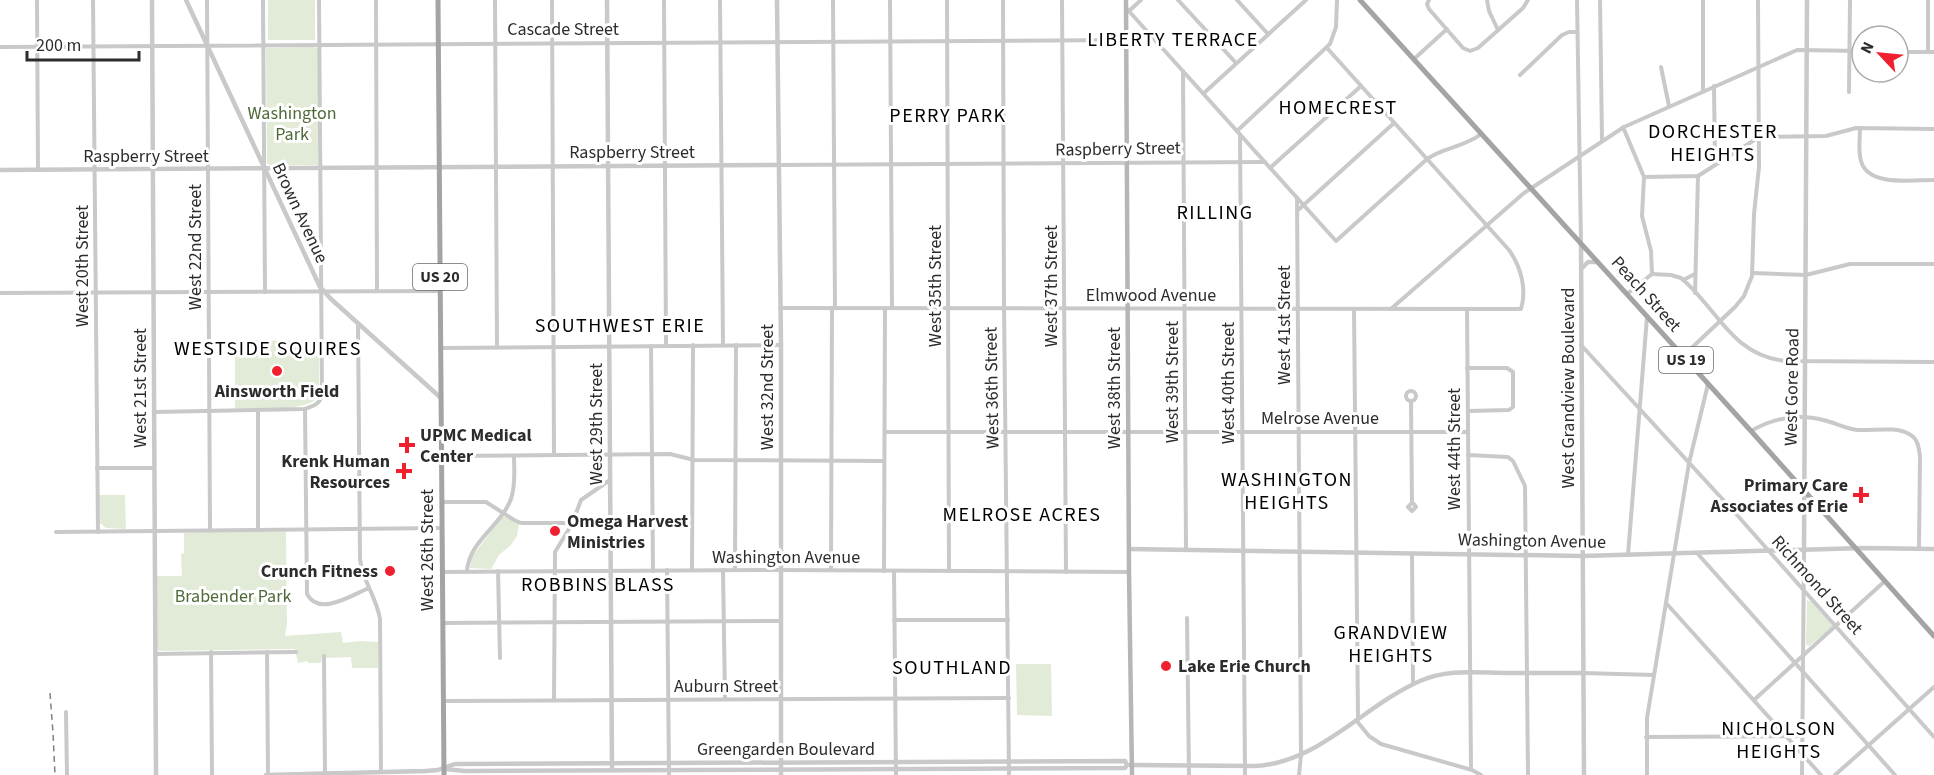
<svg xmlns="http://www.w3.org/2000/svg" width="1934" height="775" font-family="'Source Sans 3',sans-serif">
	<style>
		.green { fill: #e2ebd7 }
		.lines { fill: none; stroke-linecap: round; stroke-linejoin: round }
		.minor { stroke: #c9c9c9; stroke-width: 4 }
		.tertiary { stroke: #c9c9c9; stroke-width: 4.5 }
		.secondary { stroke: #b6b6b6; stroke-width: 4.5 }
		.primary { stroke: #a4a4a4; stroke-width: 5 }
		.rail { stroke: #818181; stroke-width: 1.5; stroke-dasharray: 6 4.5; stroke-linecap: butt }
		.poi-dot { fill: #f0202f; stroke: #fff; stroke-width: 2 }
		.labels { text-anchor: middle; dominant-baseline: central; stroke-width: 6; stroke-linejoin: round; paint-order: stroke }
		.shield { fill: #fff; stroke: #6b6b6b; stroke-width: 1.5 }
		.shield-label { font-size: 16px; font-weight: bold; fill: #2c2c2c }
		.street-label { font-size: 18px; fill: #2c2c2c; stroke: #fff }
		.park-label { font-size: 18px; fill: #4e6937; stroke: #fff }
		.poi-label { font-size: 18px; font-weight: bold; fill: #2c2c2c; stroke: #fff; text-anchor: start }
		.neighbourhood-label { font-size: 20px; letter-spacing: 1.5px; fill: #000; stroke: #fff }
	</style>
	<rect width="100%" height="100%" fill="#fff"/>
	<g class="green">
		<rect x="268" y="0" width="47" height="40"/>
		<path d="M312,47L318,48V165H269L267,163L266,48Z"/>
		<path d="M235,340L319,341V396C308,413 255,408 235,409Z"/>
		<path d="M99,495H125L126,529L106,528L100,523Z"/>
		<path d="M502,517H505L519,524L517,536L511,545L499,555L491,569L470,568L471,558L474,554Z"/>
		<path d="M231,531L286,532L287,624L285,636L341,632L343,643L360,641L378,642V668H352L351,657L326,658V656H322L321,663H309L307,661L298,663L295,649L159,651L157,649L156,576H182L181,554L184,553V533Z"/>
		<path d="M1807,600L1812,602L1832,625V627L1809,646L1806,644Z"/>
		<path d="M1016,664H1051L1052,716L1017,715Z"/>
	</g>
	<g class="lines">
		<g class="minor">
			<path d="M37,0L38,170"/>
			<path d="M93,0L98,532"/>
			<path d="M207,0L210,530"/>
			<path d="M263,0L265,292"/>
			<path d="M376,0L377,291"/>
			<path d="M495,0L497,347"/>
			<path d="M552,0L554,455"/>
			<path d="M664,0L666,346"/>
			<path d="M720,0L723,345"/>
			<path d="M833,0L835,308"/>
			<path d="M890,0L892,308"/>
			<path d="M947,0L949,571"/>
			<path d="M1003,0L1004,304L1009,775"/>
			<path d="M1062,0L1066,572"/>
			<path d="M1178,0L1236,63"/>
			<path d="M1237,0L1268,34"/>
			<path d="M1429,0L1427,4L1429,9L1463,48L1470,51L1478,48L1523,8L1528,0"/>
			<path d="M1487,0L1489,11L1498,30"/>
			<path d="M1577,0L1581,243"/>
			<path d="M1600,0L1602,140"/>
			<path d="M1703,0V91"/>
			<path d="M1127,9L1336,241L1427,159C1444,147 1465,147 1481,134"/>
			<path d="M1129,11L1141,0"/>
			<path d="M0,47L1126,40"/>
			<path d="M1898,52H1934"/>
			<path d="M1928,52V0"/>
			<path d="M1414,59L1447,29"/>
			<path d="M1661,67L1669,106"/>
			<path d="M1183,71L1186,550"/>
			<path d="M1520,75L1562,35L1569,32H1577"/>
			<path d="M1714,86L1715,164"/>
			<path d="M1849,92L1850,0"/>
			<path d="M1204,93L1306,0"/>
			<path d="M1623,127L1644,177L1642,216L1651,251L1652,274L1627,294"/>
			<path d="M1860,128C1860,138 1858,151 1861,161C1868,187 1913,180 1934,180"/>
			<path d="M1237,131L1330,44L1336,27L1337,0"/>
			<path d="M1240,134L1245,775"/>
			<path d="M779,165L1265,162"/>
			<path d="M1270,168L1361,86"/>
			<path d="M1644,177L1698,176L1759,137L1826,136L1856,128L1934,129"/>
			<path d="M1297,198L1301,755L1299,775"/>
			<path d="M1297,211L1394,123"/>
			<path d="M1752,273L1806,275L1850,264H1934"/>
			<path d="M1652,274L1671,275L1681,278C1718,309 1732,356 1786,361L1934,362"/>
			<path d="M1683,280L1695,274"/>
			<path d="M0,293L440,291"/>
			<path d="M1695,293L1698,176"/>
			<path d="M780,308L1521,309C1527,289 1521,267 1509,250L1327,48"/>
			<path d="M1392,308L1524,193L1624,127L1797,50L1862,51"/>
			<path d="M1354,309L1358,719"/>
			<path d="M1467,309L1471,769"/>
			<path d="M358,323L360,559C362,580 377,598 380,619L381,772"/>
			<path d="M1581,345L1737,515L1934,737"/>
			<path d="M651,346L653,571"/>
			<path d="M440,348L781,345"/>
			<path d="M1683,356L1735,307L1744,296L1752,276L1754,214L1759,167L1758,0"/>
			<path d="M1467,368H1507L1513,372V407L1509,410L1468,411"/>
			<circle cx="1411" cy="396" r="5"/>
			<path d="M1411,401L1412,503L1414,504L1416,507L1412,511L1408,507L1412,503"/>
			<path d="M305,409L307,594C319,617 352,595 369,588"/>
			<path d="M258,411V530"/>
			<path d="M154,412L305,409C313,406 320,404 322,395L319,0"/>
			<path d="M1751,431C1775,417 1800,413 1827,421C1838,424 1847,429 1858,430C1874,431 1895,426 1909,434C1918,438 1919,448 1920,457L1919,548"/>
			<path d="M885,432H1468"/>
			<path d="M1468,455L1508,457L1513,461L1525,486L1528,775"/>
			<path d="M442,456L670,454L694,460L884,461"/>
			<path d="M97,468H154"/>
			<path d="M442,502H486L514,520L521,523H573"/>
			<path d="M56,532L442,528"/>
			<path d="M1697,553L1895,775"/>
			<path d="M1412,554L1413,684"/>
			<path d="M1628,555L1647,317"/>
			<path d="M667,570L669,775"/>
			<path d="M692,570L693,345"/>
			<path d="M723,570L725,699"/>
			<path d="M735,570L736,345"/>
			<path d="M831,570L832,308"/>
			<path d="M467,571C469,541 501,526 511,499C516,485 514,469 514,456"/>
			<path d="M498,571L500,658"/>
			<path d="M884,571L885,308"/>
			<path d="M894,571L896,775"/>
			<path d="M442,572L775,570L1129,572"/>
			<path d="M1666,603L1821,775"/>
			<path d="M1187,618L1189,775"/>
			<path d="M894,620H1008"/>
			<path d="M443,623L780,621"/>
			<path d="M211,652L212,775"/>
			<path d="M267,652L268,775"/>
			<path d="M155,654L296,652"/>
			<path d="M324,656L325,775"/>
			<path d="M1583,673L1654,675"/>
			<path d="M554,700L555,552L572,524L581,500L610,480"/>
			<path d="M1754,700L1885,581"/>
			<path d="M443,701L1009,698"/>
			<path d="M66,712L67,775"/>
			<path d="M1356,720L1369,736L1381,744L1472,770L1481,775"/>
			<path d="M1646,737L1803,736"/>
			<path d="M1647,775V718L1689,463L1708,384"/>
			<path d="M1802,775L1804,550"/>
			<path d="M1835,775L1934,687"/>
		</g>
		<g class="tertiary">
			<path d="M152,0L156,775"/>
			<path d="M186,0L320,287L331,299L441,398"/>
			<path d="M607,0L612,770"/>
			<path d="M777,0L781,345V775"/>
			<path d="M0,170L778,165"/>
			<path d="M1581,244L1584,775"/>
			<path d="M1582,268L1588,262H1597"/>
			<path d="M1129,549L1582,556L1863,548L1934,549"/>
			<path d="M1804,550L1807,0"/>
			<path d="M1130,765L1255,766C1319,763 1363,706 1420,681C1448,668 1479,673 1510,673C1534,673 1559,673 1583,673"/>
			<path d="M444,769L465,771L1125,768L1127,765"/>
			<path d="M266,775L425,771L438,770L455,764L1125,761L1127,765"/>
		</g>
		<path class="secondary" d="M1126,0L1129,572L1132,775"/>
		<g class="primary">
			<path d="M438,0L444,775"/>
			<path d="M1360,0L1751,431L1934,636"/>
		</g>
		<path class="rail" d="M50,693L53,733L55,775"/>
	</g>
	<g class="poi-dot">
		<circle cx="277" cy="371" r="6"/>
		<path d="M404 436h6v6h6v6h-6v6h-6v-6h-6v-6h6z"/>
		<path d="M401 462h6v6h6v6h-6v6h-6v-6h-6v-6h6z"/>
		<path d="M1858 486h6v6h6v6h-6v6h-6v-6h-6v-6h6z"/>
		<circle cx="555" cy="531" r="6"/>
		<circle cx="390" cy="571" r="6"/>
		<circle cx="1166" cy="666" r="6"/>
	</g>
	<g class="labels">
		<g class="shield">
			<rect x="413" y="264" width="54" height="26" rx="4.5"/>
			<rect x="1659" y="347" width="54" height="26" rx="4.5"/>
		</g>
		<g class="shield-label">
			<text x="440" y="277">US 20</text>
			<text x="1686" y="360">US 19</text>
		</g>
		<g class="street-label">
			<text x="563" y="29">Cascade Street</text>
			<text transform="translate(1118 149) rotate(-1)">Raspberry Street</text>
			<text x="632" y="152">Raspberry Street</text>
			<text x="146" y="156">Raspberry Street</text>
			<text transform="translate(300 213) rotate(65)">Brown Avenue</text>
			<text transform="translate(195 247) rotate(-90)">West 22nd Street</text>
			<text transform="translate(82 266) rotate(-90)">West 20th Street</text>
			<text transform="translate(935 286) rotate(-90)">West 35th Street</text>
			<text transform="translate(1051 286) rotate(-90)">West 37th Street</text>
			<text transform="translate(1646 294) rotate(48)">Peach Street</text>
			<text x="1151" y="295">Elmwood Avenue</text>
			<text transform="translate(1284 325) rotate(-90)">West 41st Street</text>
			<text transform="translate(1172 382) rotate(-90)">West 39th Street</text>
			<text transform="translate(1228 383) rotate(-90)">West 40th Street</text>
			<text transform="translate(767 387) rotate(-90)">West 32nd Street</text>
			<text transform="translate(1792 387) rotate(-89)">West Gore Road</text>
			<text transform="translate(140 388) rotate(-90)">West 21st Street</text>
			<text transform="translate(992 388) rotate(-91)">West 36th Street</text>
			<text transform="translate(1114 388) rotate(-90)">West 38th Street</text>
			<text transform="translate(1568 388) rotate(-90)">West Grandview Boulevard</text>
			<text x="1320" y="418">Melrose Avenue</text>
			<text transform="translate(596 424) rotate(-90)">West 29th Street</text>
			<text transform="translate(1454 449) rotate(-90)">West 44th Street</text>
			<text transform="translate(1532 541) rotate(1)">Washington Avenue</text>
			<text transform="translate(427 550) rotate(-90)">West 26th Street</text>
			<text x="786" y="557">Washington Avenue</text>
			<text transform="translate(1817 585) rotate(48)">Richmond Street</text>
			<text x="726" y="686">Auburn Street</text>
			<text x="786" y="749">Greengarden Boulevard</text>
		</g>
		<g class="park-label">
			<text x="292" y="113">Washington<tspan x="292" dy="21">Park</tspan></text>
			<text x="233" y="596">Brabender Park</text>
		</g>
		<g class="poi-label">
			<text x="277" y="391" text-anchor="middle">Ainsworth Field</text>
			<text x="420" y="435">UPMC Medical<tspan x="420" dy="21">Center</tspan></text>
			<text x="390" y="461" text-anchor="end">Krenk Human<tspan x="390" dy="21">Resources</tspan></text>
			<text x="1848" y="485" text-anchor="end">Primary Care<tspan x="1848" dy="21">Associates of Erie</tspan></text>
			<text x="567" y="521">Omega Harvest<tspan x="567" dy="21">Ministries</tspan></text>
			<text x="378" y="571" text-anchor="end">Crunch Fitness</text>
			<text x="1178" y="666">Lake Erie Church</text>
		</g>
		<g class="neighbourhood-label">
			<text x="1173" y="40">LIBERTY TERRACE</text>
			<text x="1338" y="108">HOMECREST</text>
			<text x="948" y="116">PERRY PARK</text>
			<text x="1713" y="132">DORCHESTER<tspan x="1713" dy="23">HEIGHTS</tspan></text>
			<text x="1215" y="213">RILLING</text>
			<text x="620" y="326">SOUTHWEST ERIE</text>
			<text x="268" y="349">WESTSIDE SQUIRES</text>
			<text x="1287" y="480">WASHINGTON<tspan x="1287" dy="23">HEIGHTS</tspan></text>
			<text x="1022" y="515">MELROSE ACRES</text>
			<text x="598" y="585">ROBBINS BLASS</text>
			<text x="1391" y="633">GRANDVIEW<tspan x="1391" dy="23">HEIGHTS</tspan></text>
			<text x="952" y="668">SOUTHLAND</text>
			<text x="1779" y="729">NICHOLSON<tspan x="1779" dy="23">HEIGHTS</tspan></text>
		</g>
	</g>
	<g transform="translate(1880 54) rotate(296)"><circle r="28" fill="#ffffff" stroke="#ababab" stroke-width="1.5"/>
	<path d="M0-4.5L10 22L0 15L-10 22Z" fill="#f0202f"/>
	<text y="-9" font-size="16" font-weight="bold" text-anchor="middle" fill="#2c2c2c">N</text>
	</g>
	<path d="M27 51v9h112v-9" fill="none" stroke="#2c2c2c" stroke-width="3"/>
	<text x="36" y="51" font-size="18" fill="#2c2c2c" stroke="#ffffff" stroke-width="4.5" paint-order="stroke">200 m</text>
</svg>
